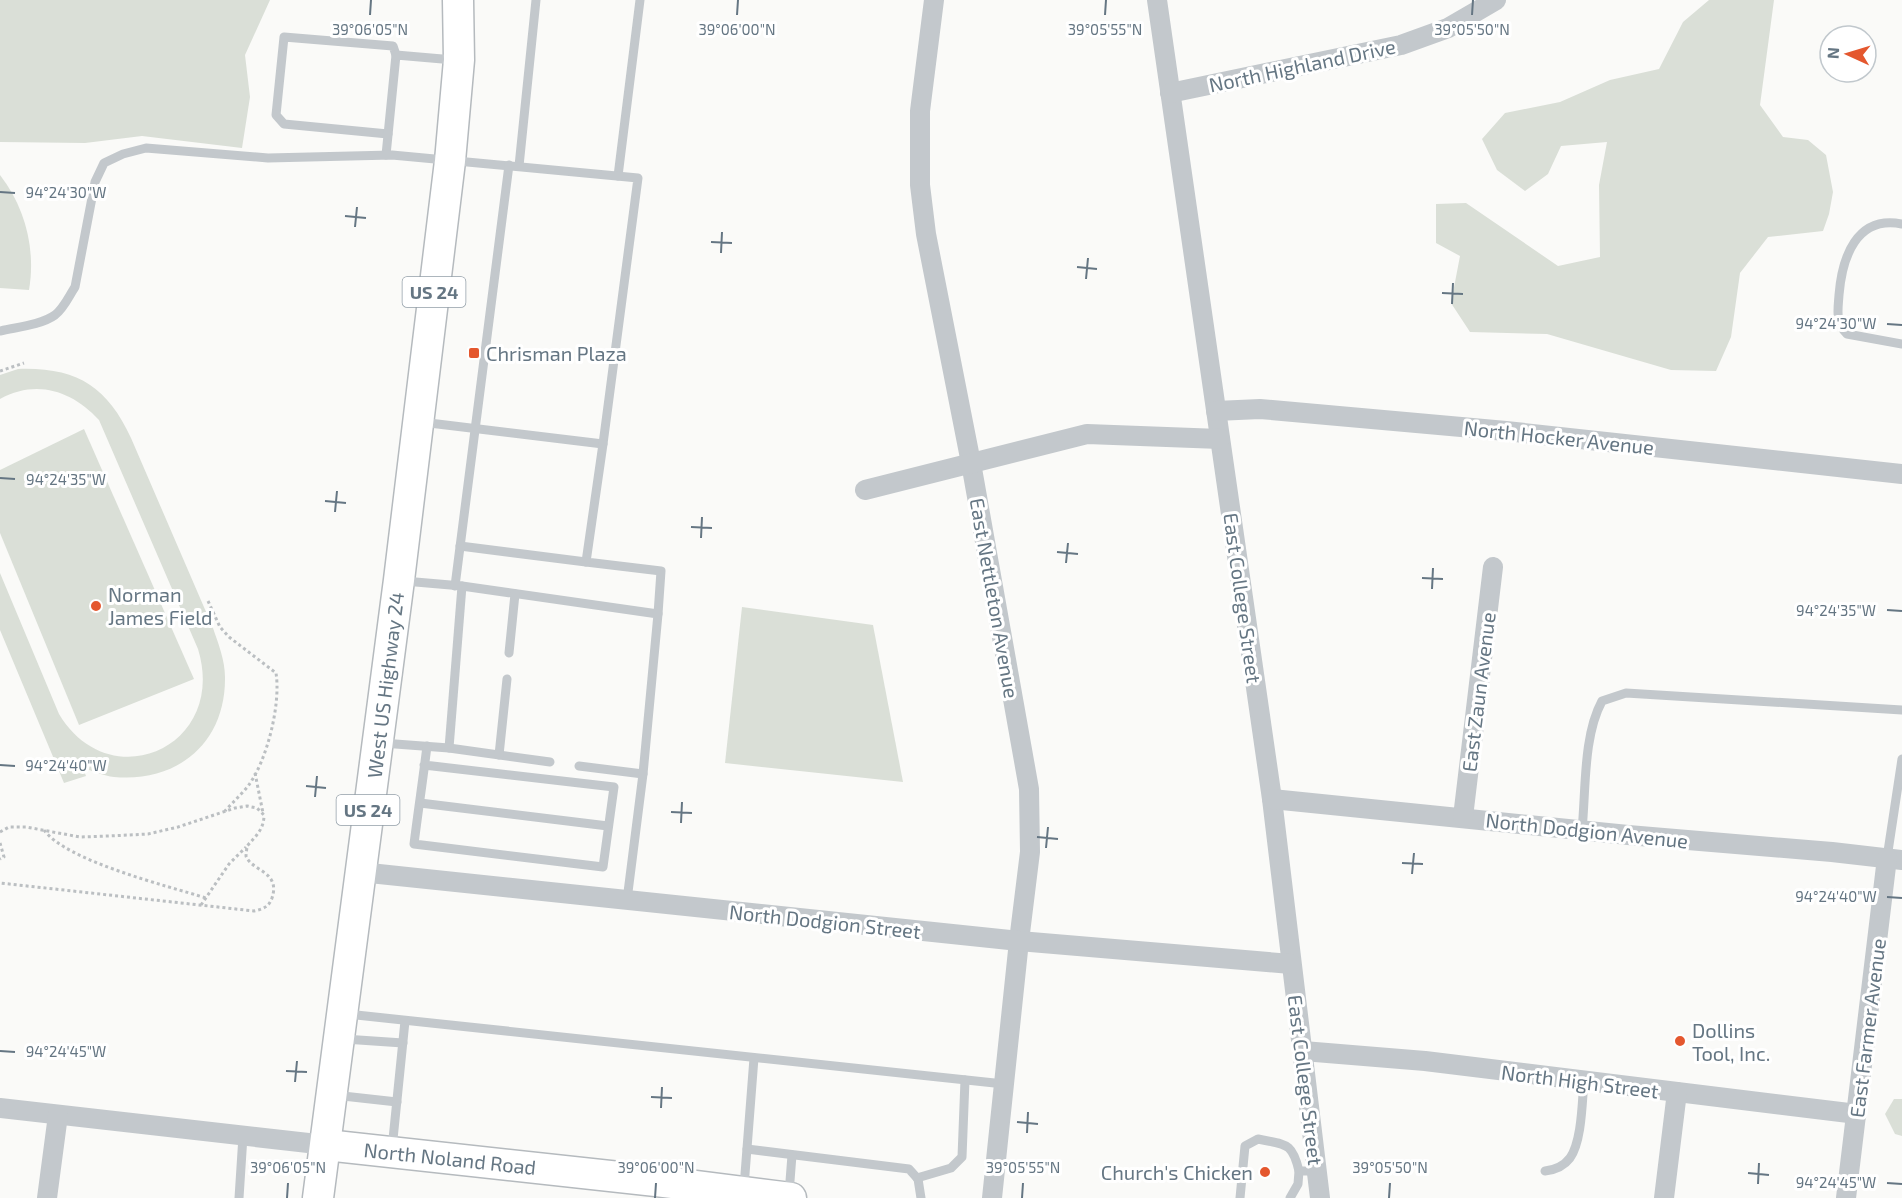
<svg xmlns="http://www.w3.org/2000/svg" width="1902" height="1198" font-family="'Exo 2',sans-serif">
	<style>
		.green { fill: #dadfd7 }
		.lines { fill: none; stroke-linecap: round; stroke-linejoin: round }
		.primary-casing { stroke: #b5babe; stroke-width: 33 }
		.path { stroke: #bbbfc2; stroke-width: 3; stroke-dasharray: 3 3; stroke-linecap: butt }
		.lane { stroke: #c3c8cc; stroke-width: 9 }
		.street { stroke: #c3c8cc; stroke-width: 20 }
		.primary { stroke: #fff; stroke-width: 30 }
		.ticks { fill: none; stroke: #657683; stroke-width: 2 }
		.poi-dot { fill: #e4572e; stroke: #fff; stroke-width: 2 }
		.labels { text-anchor: middle; dominant-baseline: central; stroke-width: 6; stroke-linejoin: round; paint-order: stroke }
		.shield { fill: #fff; stroke: #939fa8; stroke-width: 1.5 }
		.shield-label { font-size: 18px; font-weight: bold; fill: #657683 }
		.street-label { font-size: 20px; fill: #657683; stroke: #fff }
		.poi-label { font-size: 20px; fill: #657683; stroke: #fff; text-anchor: start }
		.ticks-label { font-size: 15px; text-anchor: middle; fill: #657683; stroke: #fff; stroke-width: 6; stroke-linejoin: round; paint-order: stroke }
	</style>
	<rect width="100%" height="100%" fill="#fafaf8"/>
	<g class="green">
		<path d="M0,0H270L245,55L250,97L242,148L142,136L85,143L0,142Z"/>
		<path d="M1709,0H1774L1760,105L1783,137L1808,140L1826,155L1833,192L1829,214L1823,231L1768,237L1740,273L1731,337L1716,371L1671,370L1547,334L1470,332L1451,303L1460,256L1436,243V204L1466,203L1558,266L1600,257L1599,185L1607,142L1561,146L1548,174L1525,191L1497,170L1482,139L1505,113L1560,102L1610,80L1659,69L1683,22Z"/>
		<path d="M0,175C25,207 36,249 29,290L0,288Z"/>
		<path d="M18,369C76,367 107,386 131,438L213,628C218,643 225,660 225,677C226,742 178,783 114,777C104,776 93,771 83,768L86,776L64,783L0,630V573L59,714C110,799 228,747 198,649L99,420C72,391 37,379 0,399V375Z"/>
		<path d="M84,429L194,679L79,725L0,533V470Z"/>
		<path d="M742,607L873,625L903,782L725,763Z"/>
		<path d="M1894,1099H1902V1136L1895,1134L1885,1114Z"/>
	</g>
	<g class="lines">
		<g class="primary-casing">
			<g id="primary">
				<path d="M326,1145L656,1181L791,1198"/>
				<path d="M318,1198L399,580L450,161L459,60L458,0"/>
			</g>
		</g>
		<g class="path">
			<path d="M0,371L24,363"/>
			<path d="M208,601L220,627L229,637L276,673C281,704 267,761 248,786C241,795 233,802 225,811"/>
			<path d="M255,773L263,813"/>
			<path d="M44,830C66,861 168,886 206,898"/>
			<path d="M0,832L9,827H26L80,837L109,836L148,834L178,827L235,808L247,806L257,808L264,815C264,829 256,836 247,846C247,847 246,855 246,856C251,871 281,871 272,898C269,907 263,909 254,911L0,883"/>
			<path d="M0,843L4,857L0,859"/>
			<path d="M201,905L229,864L246,847"/>
		</g>
		<g class="lane">
			<path d="M388,134L284,124L276,115L284,37L393,46L396,55"/>
			<path d="M386,155L396,55L454,60"/>
			<path d="M519,166L536,0"/>
			<path d="M618,176L640,0"/>
			<path d="M1902,224C1856,215 1842,258 1839,295C1838,310 1835,322 1847,334L1902,344"/>
			<path d="M0,331C17,327 41,325 55,315C64,308 69,296 75,287L95,182L104,163L123,154L146,148L268,158L392,155L638,178L603,444L421,422"/>
			<path d="M603,444L586,562L661,571L658,614"/>
			<path d="M460,546L586,562"/>
			<path d="M404,581L462,586L658,614L643,774L627,900"/>
			<path d="M455,586L509,165"/>
			<path d="M509,653L515,594"/>
			<path d="M382,743L449,748L550,762"/>
			<path d="M449,748L462,586"/>
			<path d="M499,755L507,679"/>
			<path d="M424,765L614,787L603,867L414,844C418,812 423,779 427,746"/>
			<path d="M579,766L643,774"/>
			<path d="M420,803L608,826"/>
			<path d="M1582,830C1586,790 1583,736 1602,701L1626,693L1902,710"/>
			<path d="M1887,858L1902,759"/>
			<path d="M347,1014L1004,1084"/>
			<path d="M344,1039L403,1043"/>
			<path d="M334,1095L397,1102"/>
			<path d="M392,1149L405,1021"/>
			<path d="M747,1149L909,1169L918,1179L921,1198"/>
			<path d="M1545,1171C1554,1170 1564,1166 1570,1158C1582,1141 1582,1102 1584,1081"/>
			<path d="M917,1178L951,1168L962,1157L965,1080"/>
			<path d="M744,1187L754,1058"/>
			<path d="M789,1194L792,1155"/>
			<path d="M239,1198L243,1136"/>
			<path d="M1240,1198L1245,1146L1258,1139C1285,1145 1292,1141 1299,1171"/>
			<path d="M1290,1198L1298,1184L1299,1171H1317"/>
		</g>
		<g class="street">
			<path d="M934,0L920,111V185L926,234L971,463L1029,789L1030,852L1019,941L992,1198"/>
			<path d="M1157,0L1272,799L1320,1198"/>
			<path d="M1170,93L1401,45L1448,28L1496,0"/>
			<path d="M1216,411L1260,409L1506,431L1902,474"/>
			<path d="M865,490L1087,434L1220,439"/>
			<path d="M1272,799L1628,835L1832,852L1902,860"/>
			<path d="M1463,817L1493,567"/>
			<path d="M360,872L1019,941L1291,964"/>
			<path d="M1303,1051L1425,1061L1857,1114"/>
			<path d="M0,1108L326,1145"/>
			<path d="M47,1198L58,1115"/>
			<path d="M1664,1198L1677,1092"/>
			<path d="M1846,1198L1887,858"/>
		</g>
		<use href="#primary" class="primary"/>
	</g>
	<path class="ticks" d="M370,15L371,0M737,15L738,0M1105,15L1106,0M1472,15L1473,0M0,192L15,193M345,216L366,218M355,227L357,207M711,242L732,243M721,253L722,232M1077,267L1097,269M1086,279L1088,258M1442,293L1463,294M1452,304L1453,283M1887,324L1902,325M0,478L15,479M325,501L346,503M335,512L337,491M691,527L712,528M701,538L702,517M1057,552L1078,554M1066,563L1068,543M1422,578L1443,579M1432,589L1433,568M1887,610L1902,611M0,765L15,766M306,786L326,788M315,797L317,776M671,812L692,813M681,823L682,802M1037,837L1058,839M1046,848L1048,827M1402,863L1423,864M1412,874L1414,853M1887,897L1902,898M0,1051L15,1052M286,1071L307,1072M295,1082L297,1061M651,1097L672,1098M661,1108L662,1087M1017,1122L1038,1124M1027,1133L1028,1112M1748,1173L1769,1175M1887,1183L1902,1184M1758,1184L1759,1163M287,1198L288,1183M655,1198L656,1183M1022,1198L1023,1183M1389,1198L1390,1183"/>
	<g class="poi-dot">
		<rect x="468" y="347" width="12" height="12" rx="3"/>
		<circle cx="96" cy="606" r="6"/>
		<circle cx="1680" cy="1041" r="6"/>
		<circle cx="1265" cy="1172" r="6"/>
	</g>
	<g class="labels">
		<g class="shield">
			<rect x="402.5" y="277" width="63" height="30" rx="4.5"/>
			<rect x="336.5" y="795" width="63" height="30" rx="4.5"/>
		</g>
		<g class="shield-label">
			<text x="434" y="292">US 24</text>
			<text x="368" y="810">US 24</text>
		</g>
		<g class="street-label">
			<text transform="translate(1302 65) rotate(-12)">North Highland Drive</text>
			<text transform="translate(1559 437) rotate(6)">North Hocker Avenue</text>
			<text transform="translate(995 598) rotate(80)">East Nettleton Avenue</text>
			<text transform="translate(1243 598) rotate(82)">East College Street</text>
			<text transform="translate(385 685) rotate(-83)">West US Highway 24</text>
			<text transform="translate(1478 692) rotate(-83)">East Zaun Avenue</text>
			<text transform="translate(1587 830) rotate(6)">North Dodgion Avenue</text>
			<text transform="translate(825 921) rotate(6)">North Dodgion Street</text>
			<text transform="translate(1867 1028) rotate(-83)">East Farmer Avenue</text>
			<text transform="translate(1306 1080) rotate(83)">East College Street</text>
			<text transform="translate(1580 1081) rotate(7)">North High Street</text>
			<text transform="translate(450 1158) rotate(6)">North Noland Road</text>
		</g>
		<g class="poi-label">
			<text x="486" y="353">Chrisman Plaza</text>
			<text x="108" y="594">Norman<tspan x="108" dy="23">James Field</tspan></text>
			<text x="1692" y="1030">Dollins<tspan x="1692" dy="23">Tool, Inc.</tspan></text>
			<text x="1253" y="1172" text-anchor="end">Church's Chicken</text>
		</g>
	</g>
	<g class="ticks-label">
		<text x="370" y="35">39°06'05"N</text>
		<text x="737" y="35">39°06'00"N</text>
		<text x="1105" y="35">39°05'55"N</text>
		<text x="1472" y="35">39°05'50"N</text>
		<text x="66" y="198">94°24'30"W</text>
		<text x="1836" y="329">94°24'30"W</text>
		<text x="66" y="485">94°24'35"W</text>
		<text x="1836" y="616">94°24'35"W</text>
		<text x="66" y="771">94°24'40"W</text>
		<text x="1836" y="902">94°24'40"W</text>
		<text x="66" y="1057">94°24'45"W</text>
		<text x="288" y="1173">39°06'05"N</text>
		<text x="656" y="1173">39°06'00"N</text>
		<text x="1023" y="1173">39°05'55"N</text>
		<text x="1390" y="1173">39°05'50"N</text>
		<text x="1836" y="1188">94°24'45"W</text>
	</g>
	<g transform="translate(1848 54) rotate(274)"><circle r="28" fill="#ffffff" stroke="#c1c8cd" stroke-width="1.5"/>
	<path d="M0-4.5L10 22L0 15L-10 22Z" fill="#e4572e"/>
	<text y="-9" font-size="16" font-weight="bold" text-anchor="middle" fill="#657683">N</text>
	</g>
</svg>
